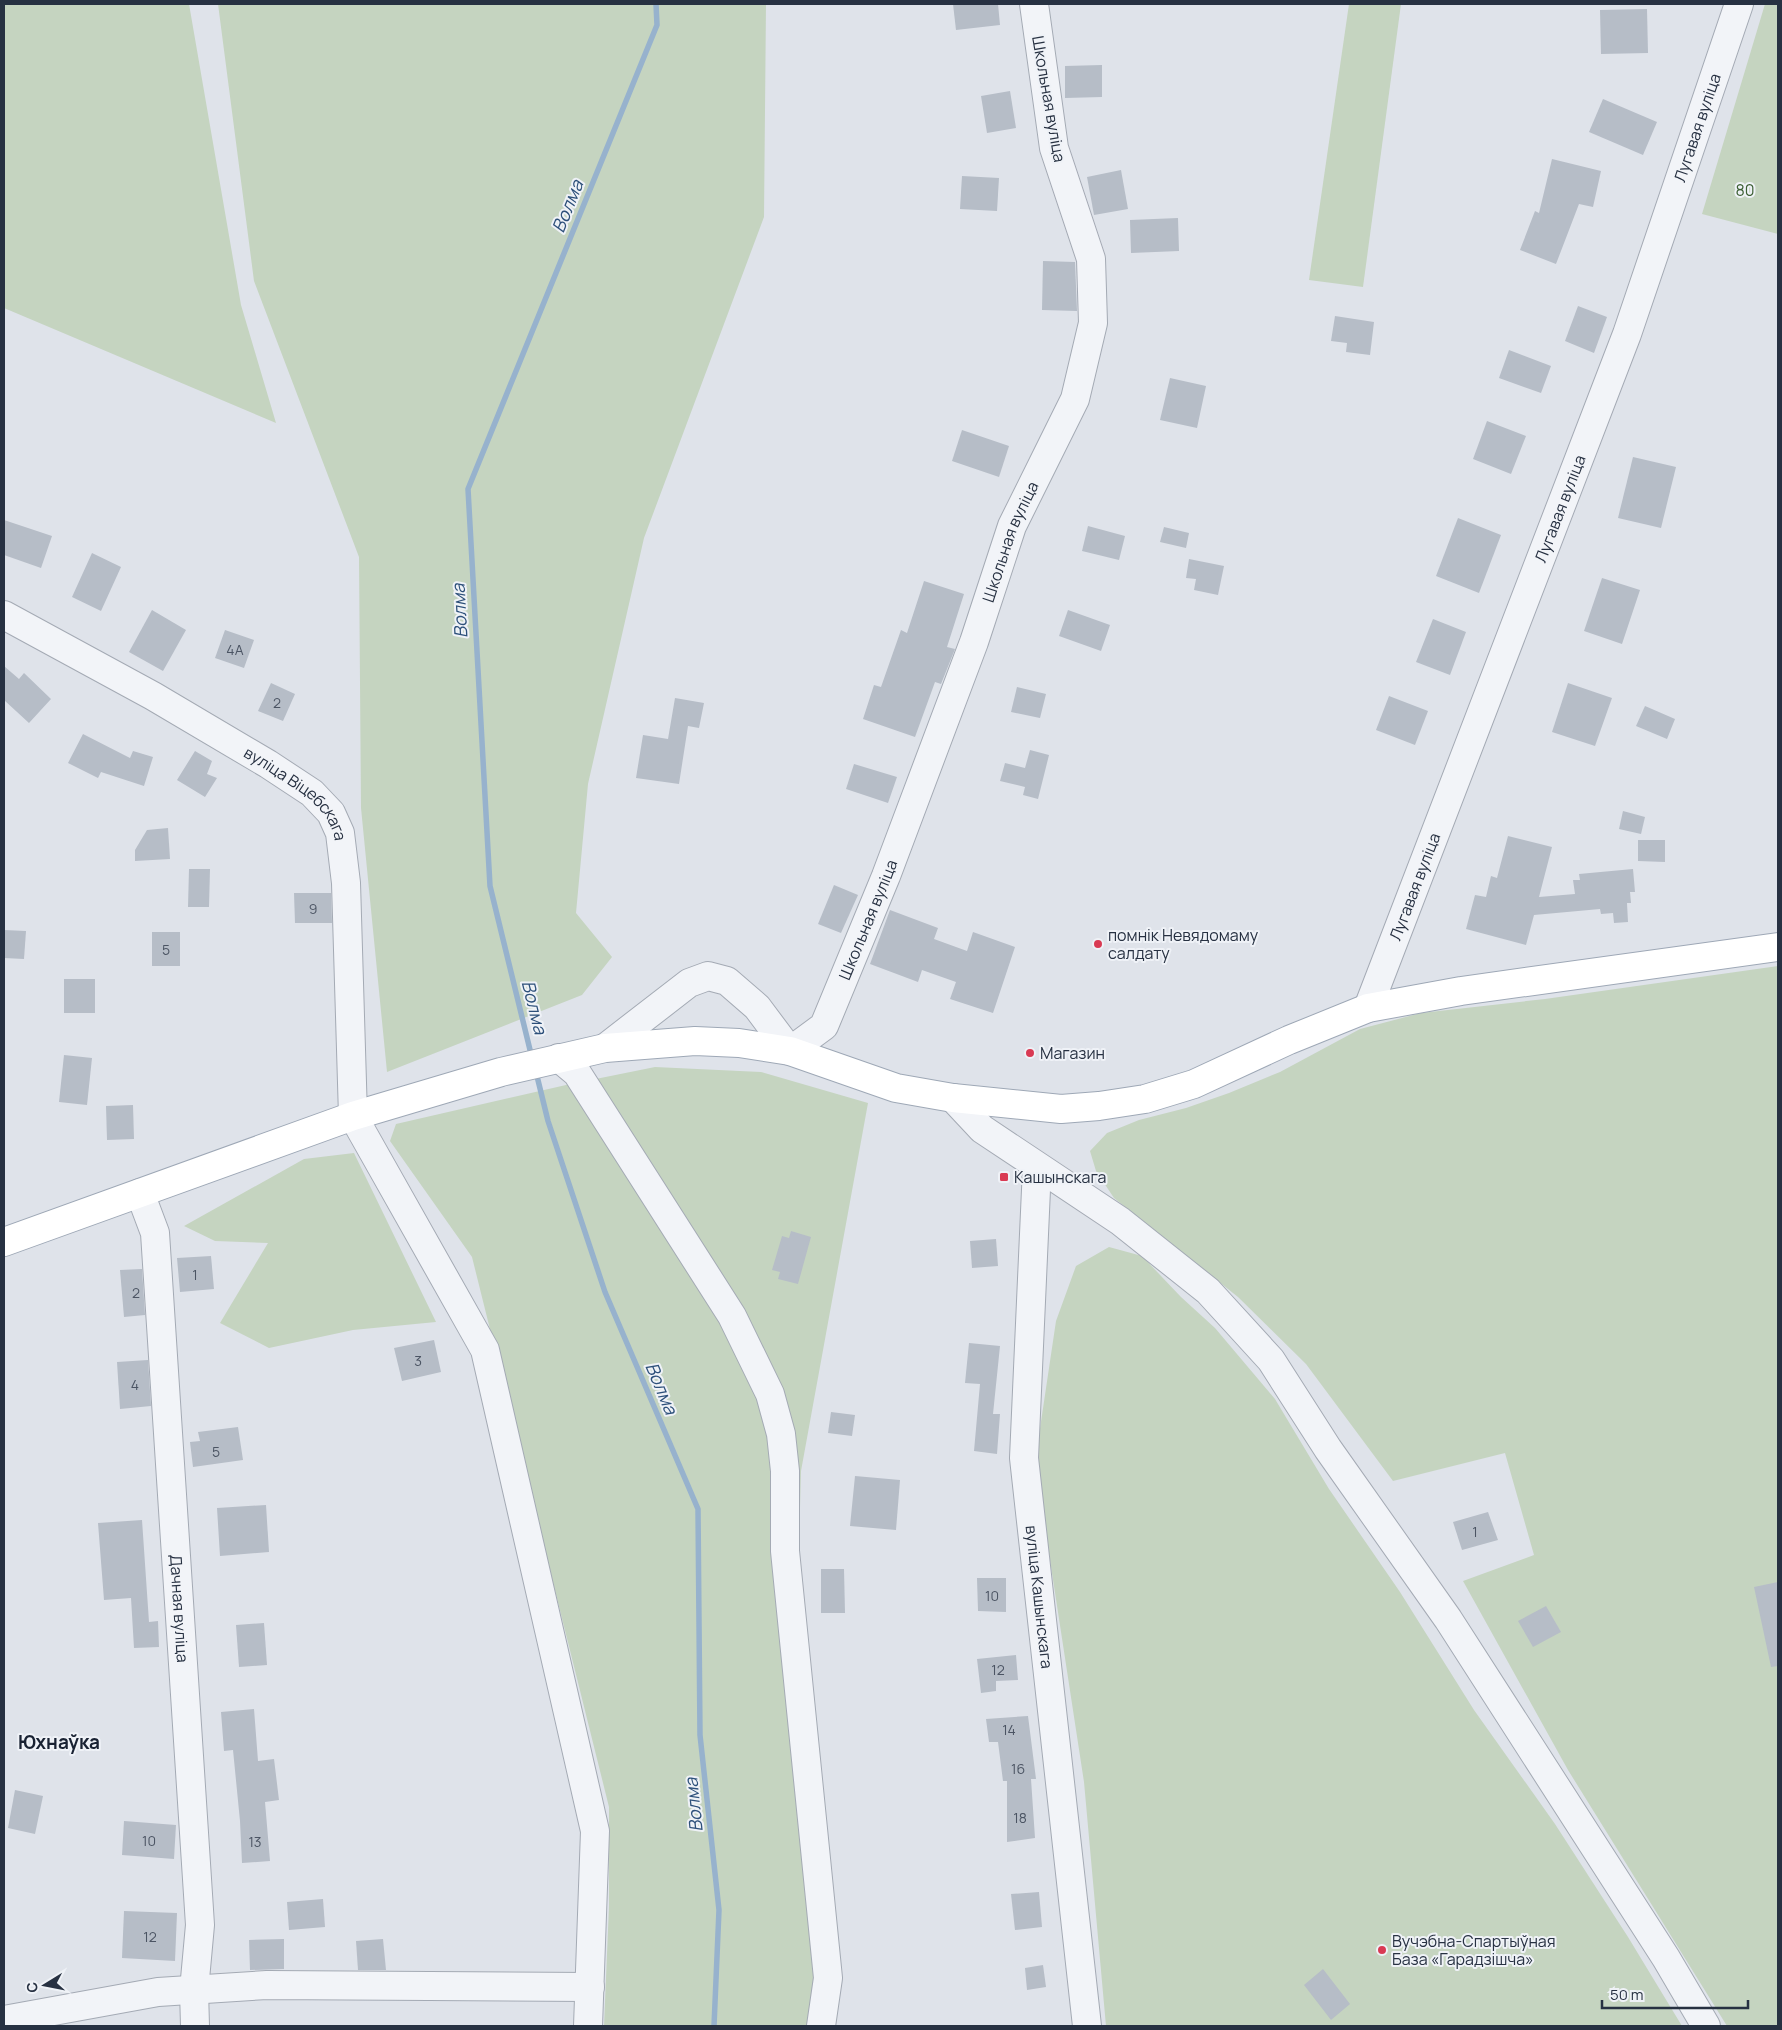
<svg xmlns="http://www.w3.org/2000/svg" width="1782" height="2030" font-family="Manrope,sans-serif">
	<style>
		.green { fill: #c5d4c0 }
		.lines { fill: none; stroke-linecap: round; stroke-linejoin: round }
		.stream { stroke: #97b2cd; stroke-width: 5.5 }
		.building { fill: #b6bdc7 }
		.minor-casing { stroke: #a4aab4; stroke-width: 30 }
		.major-casing { stroke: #9ea8b6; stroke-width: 30 }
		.minor { stroke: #f2f4f8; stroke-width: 28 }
		.major { stroke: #fff; stroke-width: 28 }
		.poi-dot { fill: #d93a53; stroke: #eff2f7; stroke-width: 2 }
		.labels { text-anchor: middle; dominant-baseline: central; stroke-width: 4; stroke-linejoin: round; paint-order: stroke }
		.number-label { font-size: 14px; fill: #4b5463 }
		.street-label { font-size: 16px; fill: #273142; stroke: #eff2f7 }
		.park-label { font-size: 16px; fill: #3c5f33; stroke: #eff2f7 }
		.poi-label { font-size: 16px; fill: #273142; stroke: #eff2f7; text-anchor: start }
		.water-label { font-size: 18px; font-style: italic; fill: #2d507a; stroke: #eff2f7 }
		.quarter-label { font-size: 19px; font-weight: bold; fill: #192233; stroke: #eff2f7 }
	</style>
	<rect width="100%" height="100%" fill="#dfe3ea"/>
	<g class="green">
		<path d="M4,4H189L241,305L276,423L4,308Z"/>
		<path d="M218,4H766L764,217L644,538L588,784L576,913L612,957L582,995L387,1072L361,808L359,557L254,281Z"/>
		<path d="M1349,4H1401L1363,287L1309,280Z"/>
		<path d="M1765,4H1778V234L1702,214Z"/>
		<path d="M1778,966V2026H1727L1568,1770L1463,1581L1534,1555L1505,1453L1393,1481L1306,1364L1238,1297L1114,1198L1096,1171L1090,1151L1107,1133L1139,1120L1186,1108L1229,1093L1280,1072L1360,1029L1421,1013L1545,999Z"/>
		<path d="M655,1067L761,1072L868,1103L801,1471L796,1656L818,1981L810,2026H604L609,1906V1807L472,1257L390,1141L396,1124L566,1085Z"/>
		<path d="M354,1153L436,1322L353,1330L269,1348L220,1323L268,1243L215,1241L184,1226L304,1159Z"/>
		<path d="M1109,1247L1142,1256L1181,1297L1215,1328L1275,1399L1329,1489L1400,1592L1474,1710L1555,1824L1628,1937L1682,2026H1106L1084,1782L1035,1462L1056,1321L1076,1266Z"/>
	</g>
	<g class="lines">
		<g class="stream">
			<path d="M532,1058L490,886L468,489L657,25L656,4"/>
			<path d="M536,1072L548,1121L605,1292L698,1509L700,1735L719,1910L714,2026"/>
		</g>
	</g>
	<g class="building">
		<path d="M953,4H998L1000,25L956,30Z"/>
		<path d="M1647,9L1648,53L1601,54L1600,10Z"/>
		<path d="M1102,65V97L1065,98V66Z"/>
		<path d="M1010,91L1016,128L987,133L981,96Z"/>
		<path d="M1603,99L1657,122L1643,155L1589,132Z"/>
		<path d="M1552,159L1601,171L1593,207L1579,204L1556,264L1520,250L1535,211L1539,213Z"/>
		<path d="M1121,170L1128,209L1094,215L1087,177Z"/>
		<path d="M962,176L999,178L997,211L960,209Z"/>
		<path d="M1178,218L1179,251L1131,253L1130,220Z"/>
		<path d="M1043,261L1075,262L1077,311L1042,310Z"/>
		<path d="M1578,306L1607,317L1594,353L1565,341Z"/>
		<path d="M1335,316L1374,322L1370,355L1346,352L1347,343L1331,341Z"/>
		<path d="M1509,350L1551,366L1541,393L1499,378Z"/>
		<path d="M1170,378L1206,386L1197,428L1160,420Z"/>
		<path d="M1487,421L1526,436L1511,474L1473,459Z"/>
		<path d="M962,430L1009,446L999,477L952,461Z"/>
		<path d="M1633,457L1676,467L1661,528L1618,518Z"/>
		<path d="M1458,518L1501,535L1479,593L1436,576Z"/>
		<path d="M4,520L52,536L41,568L4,555Z"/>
		<path d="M1088,526L1125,536L1119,560L1082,551Z"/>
		<path d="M1164,527L1189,533L1186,548L1160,542Z"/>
		<path d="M92,553L121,567L101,611L72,597Z"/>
		<path d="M1189,559L1224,566L1218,595L1194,590L1196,579L1186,578Z"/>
		<path d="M1602,578L1640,590L1622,644L1584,631Z"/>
		<path d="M924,581L964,594L947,647L955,649L941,684L935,682L915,737L863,719L874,685L881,687L901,630L907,633Z"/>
		<path d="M152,610L186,630L163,671L129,652Z"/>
		<path d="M1068,610L1110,625L1101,651L1059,636Z"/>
		<path d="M1433,619L1466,632L1450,675L1416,662Z"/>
		<path d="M225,630L254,640L244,668L215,658Z"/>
		<path d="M4,666L19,679L24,673L51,699L29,723L4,700Z"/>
		<path d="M271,683L295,694L283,721L258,711Z"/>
		<path d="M1568,683L1612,698L1595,746L1552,732Z"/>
		<path d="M1017,687L1046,694L1040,718L1011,712Z"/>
		<path d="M1389,696L1428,711L1415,745L1376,730Z"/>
		<path d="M675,698L704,703L699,728L688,726L679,784L636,778L643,735L668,739Z"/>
		<path d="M1645,706L1675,719L1667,739L1636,726Z"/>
		<path d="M83,734L130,758L133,751L153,757L144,786L101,772L98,778L68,763Z"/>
		<path d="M1030,750L1049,755L1038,799L1023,795L1025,787L1000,781L1005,763L1025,768Z"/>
		<path d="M195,751L212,761L207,774L217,778L205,797L177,780Z"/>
		<path d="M854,764L897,777L888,803L846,789Z"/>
		<path d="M1623,811L1645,817L1641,834L1619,829Z"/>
		<path d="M168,828L170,859L135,861V850L147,830Z"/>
		<path d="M1508,836L1552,847L1539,897L1575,894L1573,880H1580L1579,874L1633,869L1635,892H1630L1631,903H1627L1628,922L1614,923L1613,913L1601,914L1600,909L1534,915L1526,945L1466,929L1475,895L1486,897L1491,876L1497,878Z"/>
		<path d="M1638,840H1665V862L1638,861Z"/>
		<path d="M189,869H210L209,907H188Z"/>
		<path d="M834,885L858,895L841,933L818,924Z"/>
		<path d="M294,893H331L332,923H295Z"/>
		<path d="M890,910L938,928L934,939L967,951L973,932L1015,947L993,1013L950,999L956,982L922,970L918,982L870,964Z"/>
		<path d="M4,930L26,931L24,959L4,958Z"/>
		<rect x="152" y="932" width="28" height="34"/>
		<rect x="64" y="979" width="31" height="34"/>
		<path d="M64,1055L92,1058L87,1105L59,1102Z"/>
		<path d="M133,1105L134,1139L107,1140L106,1106Z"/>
		<path d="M791,1231L811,1237L798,1284L778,1279L780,1272L772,1270L782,1236L789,1238Z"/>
		<path d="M996,1239L998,1266L972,1268L970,1241Z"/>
		<path d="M211,1256L214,1289L180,1292L177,1258Z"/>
		<path d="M142,1269L145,1315L124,1317L120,1270Z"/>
		<path d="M434,1340L441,1372L402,1381L394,1348Z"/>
		<path d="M969,1343L1000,1346L993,1414H1000L997,1454L974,1451L980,1384L965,1383Z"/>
		<path d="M148,1360L151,1406L120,1409L117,1362Z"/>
		<path d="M831,1412L855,1415L852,1436L828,1433Z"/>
		<path d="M238,1427L243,1460L193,1467L190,1442L200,1441L198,1432Z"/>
		<path d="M855,1476L900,1480L896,1530L850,1526Z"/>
		<path d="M266,1505L269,1552L220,1556L217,1508Z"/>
		<path d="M1488,1512L1498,1540L1462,1550L1453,1522Z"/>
		<path d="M142,1520L149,1622L158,1621L159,1647L134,1648L131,1598L104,1600L98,1523Z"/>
		<path d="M821,1569H844L845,1613H821Z"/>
		<path d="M977,1578H1006V1612L978,1611Z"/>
		<path d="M1778,1582V1666L1771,1667L1754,1587Z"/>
		<path d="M1546,1606L1561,1632L1533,1647L1518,1621Z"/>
		<path d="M264,1623L267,1665L239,1667L236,1625Z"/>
		<path d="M1016,1655L1018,1680L996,1681V1691L981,1693L977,1659Z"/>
		<path d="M254,1709L258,1761L274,1759L279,1800L265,1802L270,1861L242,1863L240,1821L233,1750L224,1751L221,1712Z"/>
		<path d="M1028,1716L1036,1779H1031L1035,1838L1007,1842V1781H1003L998,1742H989L986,1719Z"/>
		<path d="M15,1790L43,1796L35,1834L8,1828Z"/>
		<path d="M124,1821L176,1825L174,1859L122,1855Z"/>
		<path d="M1039,1892L1042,1927L1015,1930L1011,1894Z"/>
		<path d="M323,1899L325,1927L289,1930L287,1902Z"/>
		<path d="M124,1911L177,1913L175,1961L122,1958Z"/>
		<path d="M284,1939V1969L250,1970L249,1940Z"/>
		<path d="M383,1939L386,1970H358L356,1941Z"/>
		<path d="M1043,1965L1046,1987L1027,1990L1025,1968Z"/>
		<path d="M1323,1969L1350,2004L1331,2020L1304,1985Z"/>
	</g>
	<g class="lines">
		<g class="minor-casing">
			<g id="minor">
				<path id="s1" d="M4,615L153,696L268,764L312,793L331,813L340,833L346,883L353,1116L485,1350L595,1831L588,2026"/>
				<path id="s2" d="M1368,1008L1627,334L1739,4"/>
				<path id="s3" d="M605,1048L689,983L708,976L727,981L757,1007L790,1051L824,1026L886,876L974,642L1012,526L1075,399L1093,323L1091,259L1054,148L1034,4"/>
				<path d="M559,1058L577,1073L732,1316L770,1394L781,1434L785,1471V1551L828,1978L821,2026"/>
				<path d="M953,1098L982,1129L1120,1221L1208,1291L1271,1360L1328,1449L1448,1619L1666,1958L1706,2026"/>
				<path id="s4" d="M1037,1167L1024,1458L1087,2026"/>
				<path id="s5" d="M140,1193L155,1233L200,1925L194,1990L195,2026"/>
				<path d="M4,2020L158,1992L267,1985L590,1987"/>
			</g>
		</g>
		<g class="major-casing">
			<path id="major" d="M4,1242L353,1116L501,1072L605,1048L695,1041L739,1043L790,1051L896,1088L953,1098L1061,1109L1099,1106L1145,1099L1194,1084L1289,1040L1368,1008L1461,991L1778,947"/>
		</g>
		<use href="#minor" class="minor"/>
		<use href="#major" class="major"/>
	</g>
	<g class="poi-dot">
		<circle cx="1098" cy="944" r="5"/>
		<circle cx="1030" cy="1053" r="5"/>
		<rect x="999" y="1172" width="10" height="10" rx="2.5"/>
		<circle cx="1382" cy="1950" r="5"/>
	</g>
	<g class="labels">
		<g class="number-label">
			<text x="235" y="649">4А</text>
			<text x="277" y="702">2</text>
			<text x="313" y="908">9</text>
			<text x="166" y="949">5</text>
			<text x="195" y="1274">1</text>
			<text x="136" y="1292">2</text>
			<text x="418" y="1360">3</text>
			<text x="135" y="1384">4</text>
			<text x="216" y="1451">5</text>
			<text x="1475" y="1531">1</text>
			<text x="992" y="1595">10</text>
			<text x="998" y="1669">12</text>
			<text x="1009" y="1729">14</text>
			<text x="1018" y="1768">16</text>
			<text x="1020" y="1817">18</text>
			<text x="149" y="1840">10</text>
			<text x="255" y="1841">13</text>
			<text x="150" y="1936">12</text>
		</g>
		<g class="street-label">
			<text transform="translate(1049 99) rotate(80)">Школьная вуліца</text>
			<text stroke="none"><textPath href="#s2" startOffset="940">Лугавая вуліца</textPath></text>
			<text stroke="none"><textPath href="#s2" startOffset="535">Лугавая вуліца</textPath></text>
			<text stroke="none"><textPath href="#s3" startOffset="802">Школьная вуліца</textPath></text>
			<text stroke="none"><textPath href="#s1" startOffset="345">вуліца Віцебскага</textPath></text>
			<text stroke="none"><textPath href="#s2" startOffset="130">Лугавая вуліца</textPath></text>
			<text stroke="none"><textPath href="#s3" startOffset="398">Школьная вуліца</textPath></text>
			<text stroke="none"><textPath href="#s4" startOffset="431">вуліца Кашынскага</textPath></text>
			<text stroke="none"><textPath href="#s5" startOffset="419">Дачная вуліца</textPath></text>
		</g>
		<g class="park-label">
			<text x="1745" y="190">80</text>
		</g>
		<g class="poi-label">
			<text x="1108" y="935">помнік Невядомаму<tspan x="1108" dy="18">салдату</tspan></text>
			<text x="1040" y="1053">Магазин</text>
			<text x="1014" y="1177">Кашынскага</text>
			<text x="1392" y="1941">Вучэбна-Спартыўная<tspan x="1392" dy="18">База «Гарадзішча»</tspan></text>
		</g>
		<g class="water-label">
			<text transform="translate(567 206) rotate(-68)">Волма</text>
			<text transform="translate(459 611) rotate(-93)">Волма</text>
			<text transform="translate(535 1007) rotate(76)">Волма</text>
			<text transform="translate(662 1388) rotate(67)">Волма</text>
			<text transform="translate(693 1805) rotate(-96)">Волма</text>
		</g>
		<g class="quarter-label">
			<text x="59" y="1742">Юхнаўка</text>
		</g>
	</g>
	<rect width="1782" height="2030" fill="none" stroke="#273142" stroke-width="10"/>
	<g transform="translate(45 1985) rotate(260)" stroke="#eff2f7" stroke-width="4" paint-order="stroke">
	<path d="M0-4L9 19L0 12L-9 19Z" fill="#273142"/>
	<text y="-8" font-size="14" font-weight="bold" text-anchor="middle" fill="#273142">С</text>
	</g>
	<path d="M1602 2000v8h146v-8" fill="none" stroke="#273142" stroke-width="2.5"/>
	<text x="1610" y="2000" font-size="15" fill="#273142" stroke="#eff2f7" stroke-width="4" paint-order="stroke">50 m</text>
</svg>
